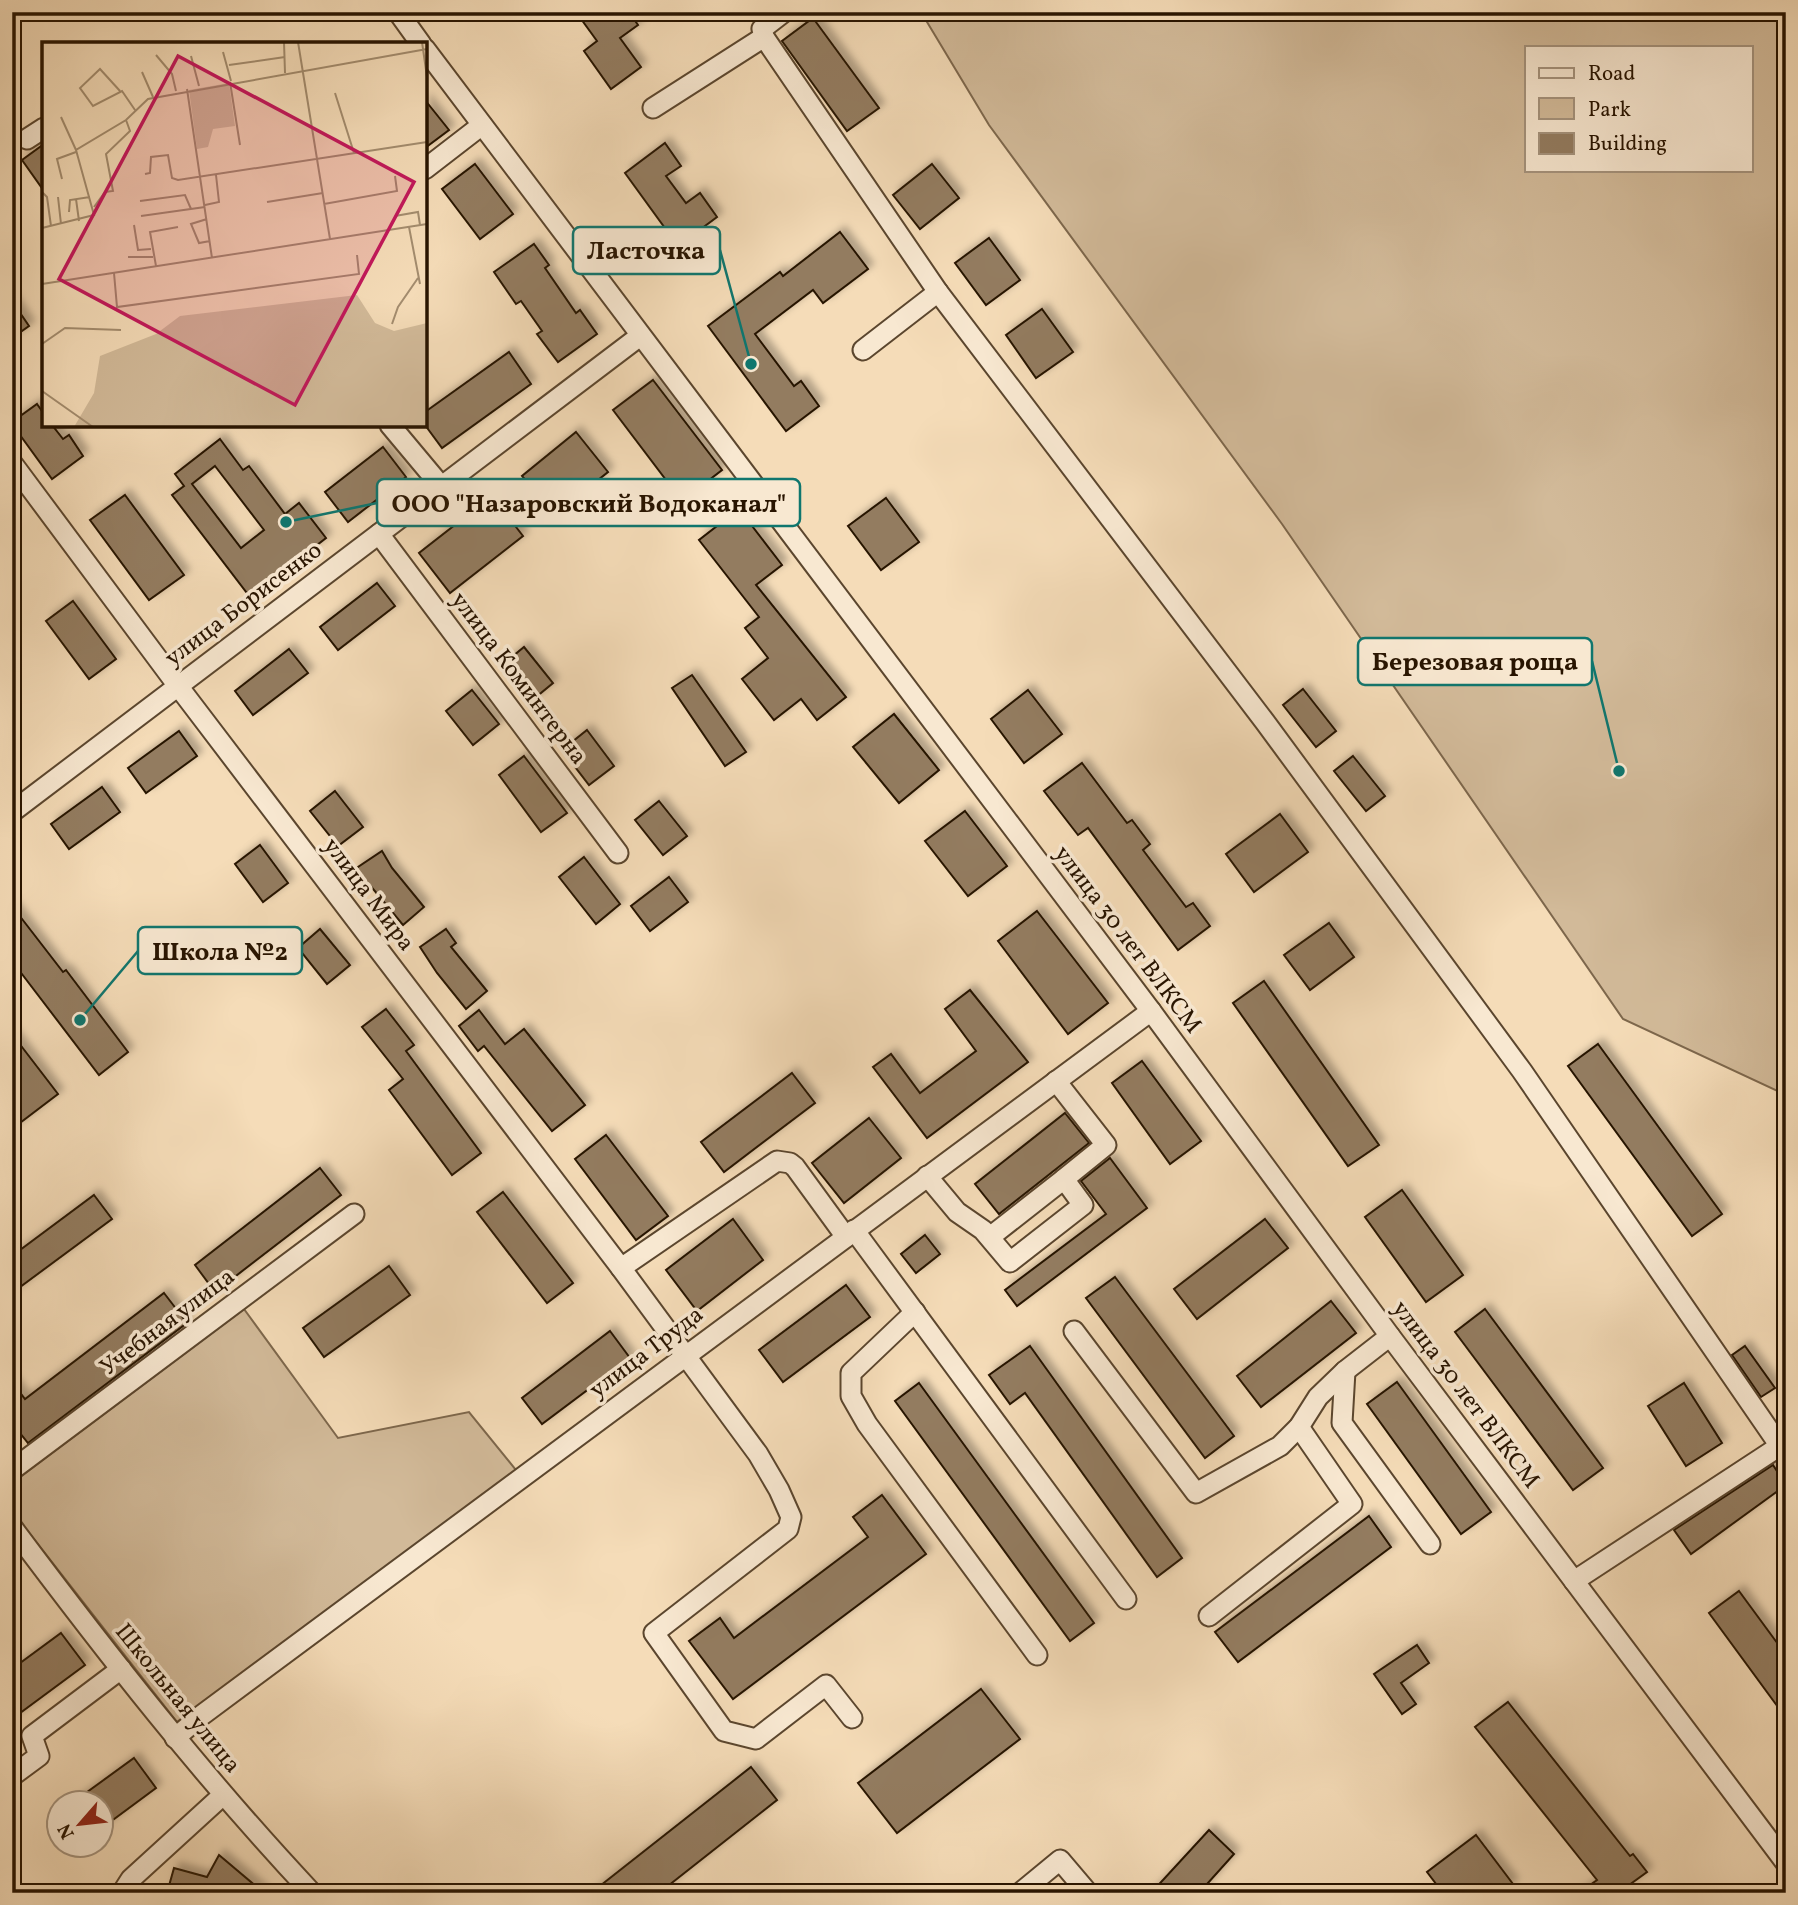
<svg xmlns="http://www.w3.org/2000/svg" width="1798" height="1905" font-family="Vollkorn,serif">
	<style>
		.green { fill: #d2ba99; stroke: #7d674c; stroke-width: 2; fill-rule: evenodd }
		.building { fill: #937c60; stroke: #281400; stroke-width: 2; fill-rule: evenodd; filter: url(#shadow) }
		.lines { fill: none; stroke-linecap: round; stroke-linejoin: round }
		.minor-casing { stroke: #5b462e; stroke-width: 23 }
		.minor { stroke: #f8e8d1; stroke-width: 19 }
		.labels { text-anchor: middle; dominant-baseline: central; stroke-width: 7; stroke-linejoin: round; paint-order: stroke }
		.street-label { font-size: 24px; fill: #281400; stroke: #f8e8d1 }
		.inset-road { fill: none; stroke: #a38c6e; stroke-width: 2 }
		.view { fill: #c2185b; fill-opacity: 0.15; stroke: #c2185b; stroke-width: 3.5 }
		.inset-edge { fill: none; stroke: #281400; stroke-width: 3.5 }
		.leader { fill: none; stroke: #0f766e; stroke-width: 2.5 }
		.callout-dot { fill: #0f766e; stroke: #f8e8d1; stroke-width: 2.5 }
		.callout { fill: #f8e8d1; stroke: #0f766e; stroke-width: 2.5 }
		.callout-label { font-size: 26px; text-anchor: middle; font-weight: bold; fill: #281400 }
	</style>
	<defs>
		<filter id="shadow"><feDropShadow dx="5.5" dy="-5.5" stdDeviation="3.5" flood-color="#0004"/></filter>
	</defs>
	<rect width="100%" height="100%" fill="#f5dcb8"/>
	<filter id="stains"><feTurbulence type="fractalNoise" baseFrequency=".00286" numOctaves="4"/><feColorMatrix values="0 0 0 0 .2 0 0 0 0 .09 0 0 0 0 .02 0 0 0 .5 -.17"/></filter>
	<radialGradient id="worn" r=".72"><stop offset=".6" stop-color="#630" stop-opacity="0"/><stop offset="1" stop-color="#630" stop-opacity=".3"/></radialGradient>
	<g class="green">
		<path d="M921,12H1786V1095L1623,1019L1282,524L989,125ZM1527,47H1751V170H1527Z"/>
		<path d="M244,1309L338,1438L469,1412L516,1470L177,1722L12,1511V1483Z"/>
	</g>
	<g class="building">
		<path d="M576,12H629L638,25L620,38L641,67L611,89L584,51L597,41Z"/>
		<path d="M813,18L879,108L847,131L782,41Z"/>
		<path d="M425,100L449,130L425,148Z"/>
		<path d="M665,143L681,166L666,176L686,203L700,193L717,217L678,246L625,173Z"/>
		<path d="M44,144V191L22,160Z"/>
		<path d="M475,164L513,214L480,239L442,189Z"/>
		<path d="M932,164L959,198L920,229L893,195Z"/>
		<path d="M840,232L868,269L823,303L813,290L755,334L794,386L801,381L819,406L786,431L708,326L780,272L783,276Z"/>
		<path d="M989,238L1020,280L986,305L955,263Z"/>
		<path d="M534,244L549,265L545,268L576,313L580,310L597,334L558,362L537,334L542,331L521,301L516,304L494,272Z"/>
		<path d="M12,301L29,326L12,338Z"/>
		<path d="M1042,309L1073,352L1036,378L1006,335Z"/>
		<path d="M509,352L531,384L442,448L425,425V412Z"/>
		<path d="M653,380L722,470L682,501L613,410Z"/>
		<path d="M37,404L44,414V425H52L63,439L69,435L83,456L52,479L12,424V422Z"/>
		<path d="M576,432L608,472L554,515L522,476Z"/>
		<path d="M220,439L243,470L249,466L285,514L299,503L326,538L250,597L172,495L184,486L175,474ZM215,466L264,530L241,548L192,484Z"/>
		<path d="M383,447L406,477L348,522L325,492Z"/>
		<path d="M125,495L184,575L149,600L90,520Z"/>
		<path d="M492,496L523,536L450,593L419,553Z"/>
		<path d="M886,498L919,542L881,570L848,526Z"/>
		<path d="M739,509L782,565L756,585L846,697L817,720L801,699L774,720L742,679L768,658L745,628L759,617L699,540Z"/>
		<path d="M377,583L395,606L338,650L320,627Z"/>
		<path d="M73,601L116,659L89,679L46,621Z"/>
		<path d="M524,647L553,683L530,702L501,666Z"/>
		<path d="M289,649L308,673L253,715L235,691Z"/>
		<path d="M692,675L746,752L725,766L672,688Z"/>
		<path d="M1303,689L1336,731L1316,747L1283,705Z"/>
		<path d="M472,690L499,724L473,745L446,711Z"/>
		<path d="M1028,690L1062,734L1024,763L991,719Z"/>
		<path d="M894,714L939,770L899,803L853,747Z"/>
		<path d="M587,730L614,766L589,785L562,750Z"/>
		<path d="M179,731L197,756L146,793L128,768Z"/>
		<path d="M524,756L567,813L541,832L499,775Z"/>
		<path d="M1353,756L1385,796L1366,811L1334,771Z"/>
		<path d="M1082,763L1127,823L1132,820L1150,844L1143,850L1186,907L1193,903L1210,926L1178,950L1088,828L1078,835L1044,791Z"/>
		<path d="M102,787L120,812L69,849L51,824Z"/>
		<path d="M335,791L363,827L338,846L310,811Z"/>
		<path d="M659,801L687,836L663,855L635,820Z"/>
		<path d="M965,811L1007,866L968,896L925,841Z"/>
		<path d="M1280,814L1308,852L1254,892L1226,854Z"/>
		<path d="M260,845L288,883L263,902L235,864Z"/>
		<path d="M382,851L392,868L424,907L403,925L369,884L367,885L355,869Z"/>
		<path d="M584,857L620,904L596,924L559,877Z"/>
		<path d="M669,877L688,902L650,931L631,906Z"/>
		<path d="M12,906L63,972L66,970L128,1052L99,1075L12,961Z"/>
		<path d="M1037,911L1108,1003L1068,1034L998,941Z"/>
		<path d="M1329,923L1354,957L1310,990L1284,955Z"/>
		<path d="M320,929L350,965L327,984L298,948Z"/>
		<path d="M446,929L456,943L451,947L487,991L466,1009L437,973L420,947Z"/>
		<path d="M1264,981L1379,1145L1348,1166L1233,1003Z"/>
		<path d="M970,990L1028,1062L927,1138L873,1067L891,1054L920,1093L976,1051L945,1009Z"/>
		<path d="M386,1009L414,1045L406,1051L481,1153L452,1175L389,1090L403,1079L362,1027Z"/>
		<path d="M479,1010L505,1044L524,1029L585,1105L552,1131L484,1046L478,1051L459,1026Z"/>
		<path d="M12,1034L58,1094L12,1129Z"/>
		<path d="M1598,1044L1722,1214L1692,1236L1568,1066Z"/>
		<path d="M1142,1061L1201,1141L1170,1164L1112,1083Z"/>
		<path d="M792,1073L815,1103L724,1172L701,1142Z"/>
		<path d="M1065,1113L1089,1143L999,1214L975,1184Z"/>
		<path d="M869,1118L901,1158L844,1203L812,1163Z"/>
		<path d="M606,1135L668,1216L636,1240L575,1159Z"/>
		<path d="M1110,1158L1147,1208L1017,1306L1005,1290L1106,1214L1081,1181Z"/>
		<path d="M320,1168L341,1195L215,1292L195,1265Z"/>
		<path d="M1402,1190L1463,1275L1426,1302L1365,1217Z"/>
		<path d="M503,1192L573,1283L547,1303L477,1212Z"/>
		<path d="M94,1195L112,1219L12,1293V1256Z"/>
		<path d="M733,1219L763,1260L697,1311L666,1270Z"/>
		<path d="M1265,1219L1288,1248L1197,1319L1174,1289Z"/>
		<path d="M925,1235L940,1254L916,1273L901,1254Z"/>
		<path d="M389,1266L410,1295L324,1357L303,1328Z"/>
		<path d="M1115,1277L1234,1436L1205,1458L1086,1298Z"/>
		<path d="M846,1285L870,1317L783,1382L759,1350Z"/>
		<path d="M164,1293L187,1323L28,1443L12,1423V1382L25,1399Z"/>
		<path d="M1331,1301L1356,1333L1261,1407L1237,1376Z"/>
		<path d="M1485,1309L1603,1468L1573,1490L1455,1332Z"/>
		<path d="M610,1331L630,1358L542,1424L522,1398Z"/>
		<path d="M1030,1346L1182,1558L1157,1577L1025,1393L1010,1404L989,1375Z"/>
		<path d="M1745,1346L1775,1388L1761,1397L1732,1355Z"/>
		<path d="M1397,1382L1491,1512L1461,1534L1367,1404Z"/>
		<path d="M919,1383L1094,1623L1070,1641L895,1401Z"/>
		<path d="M1684,1383L1722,1443L1686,1466L1648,1406Z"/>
		<path d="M1773,1465L1786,1485L1691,1554L1674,1530Z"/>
		<path d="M882,1495L926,1554L733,1699L689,1641L720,1618L734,1638L868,1537L853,1517Z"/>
		<path d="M1369,1516L1391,1547L1238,1662L1215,1632Z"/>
		<path d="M1739,1591L1786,1655V1718L1709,1613Z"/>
		<path d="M61,1633L85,1665L12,1719V1669Z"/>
		<path d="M1417,1645L1429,1663L1401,1683L1416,1704L1402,1714L1374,1674Z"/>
		<path d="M981,1689L1020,1739L897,1833L858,1783Z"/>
		<path d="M1508,1702L1630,1856L1633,1854L1647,1872L1618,1893H1579L1597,1880L1475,1727Z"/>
		<path d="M134,1758L156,1788L102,1828V1803H72Z"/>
		<path d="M751,1767L777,1800L659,1893H591Z"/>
		<path d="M1209,1830L1234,1854L1199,1893H1151Z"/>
		<path d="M1476,1835L1513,1884L1500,1893H1443L1427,1872Z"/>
		<path d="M219,1855L264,1893H167L174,1868L207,1877Z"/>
	</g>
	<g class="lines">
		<g class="minor-casing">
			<g id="minor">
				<path d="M398,12L421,44"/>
				<path d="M764,37L762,29L784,12"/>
				<path d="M425,49L1151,1011L1390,1336L1786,1863"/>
				<path d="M653,108L764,37L938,292L1265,722L1522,1071L1780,1446L1574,1581"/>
				<path d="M27,139L44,128"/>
				<path d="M425,169L482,125"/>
				<path d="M863,350L938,292"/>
				<path d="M390,425L441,486"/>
				<path d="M12,463L178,686L621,1268L758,1454L779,1490L791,1517L788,1529L654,1633L724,1731L756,1739L826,1685L852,1718"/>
				<path d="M379,534L618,853"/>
				<path d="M12,812L640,336"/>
				<path d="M927,1176L957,1212L983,1230L1010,1262L1083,1205L1064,1179L1106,1145L1056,1081"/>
				<path d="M854,1230L1126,1599"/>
				<path d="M990,1237L1064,1179"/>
				<path d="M621,1268L777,1161L790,1163L795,1167L846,1237"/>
				<path d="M915,1312L851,1373V1396L867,1424L1037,1655"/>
				<path d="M1074,1331L1196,1493L1280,1446L1299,1427L1318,1397L1345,1371L1390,1336"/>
				<path d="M1345,1371L1342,1423L1430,1544"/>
				<path d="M12,1470L354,1214"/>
				<path d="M12,1527C107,1654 204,1778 312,1893"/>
				<path d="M1209,1616L1352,1504L1299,1427"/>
				<path d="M175,1738L202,1715L1151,1011"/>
				<path d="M12,1776L39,1756L32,1736L121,1669"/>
				<path d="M122,1893L131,1879L223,1795"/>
				<path d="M1020,1893L1060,1860L1088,1893"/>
			</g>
		</g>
		<use href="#minor" class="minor"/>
	</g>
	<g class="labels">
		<g class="street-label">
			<text transform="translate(244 605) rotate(-37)">улица Борисенко</text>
			<text transform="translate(518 679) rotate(53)">улица Коминтерна</text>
			<text transform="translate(368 895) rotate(53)">улица Мира</text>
			<text transform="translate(1127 940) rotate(53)">улица 30 лет ВЛКСМ</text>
			<text transform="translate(168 1323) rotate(-37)">Учебная улица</text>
			<text transform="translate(647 1353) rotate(-37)">улица Труда</text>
			<text transform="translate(1465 1395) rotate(53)">улица 30 лет ВЛКСМ</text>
			<text transform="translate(177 1699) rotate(51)">Школьная улица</text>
		</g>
	</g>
	<g transform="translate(42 42)">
		<rect width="385" height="385" fill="#f5dcb8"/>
		<path d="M187,41L193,84L171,87L166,105L155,107L147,48ZM315,253L333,281L352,289L385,281V385H32L52,351L58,314L114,292L138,274Z" fill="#d2ba99"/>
		<path class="inset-road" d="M242,0L243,31M256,0L288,197M380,0L385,35M181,10L189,39M114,13L130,32L134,49M149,14L157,44M187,23L243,15M100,30L111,55M188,40L198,103M145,47L170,216M78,49L58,27L38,46L51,64L80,49L93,68M293,51L312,111M19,75L34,108M103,132L108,131L109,115L126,113L130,136L136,138L385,100M20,137L15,117L34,110M0,150L5,155L9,184M16,155L19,182M34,157L37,179M98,159L143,153L149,167M225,160L281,151M282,162L355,149L353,134M163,163L177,160L174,133M52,165L63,150L71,149L64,112L88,89L84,78M27,170L28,158L48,155M99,174L163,165M353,174L376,170L378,183M165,177L149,182L157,201L168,199M92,183L96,208L109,207M367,185L378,242M0,186L52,173L34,108L84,78L106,57L385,7M86,215H111M114,224L108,190L136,185M72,231L75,265L317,232L315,213M0,242L385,182M350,282L356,265L376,236M0,302L23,286L79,288M0,349L51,385"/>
		<path class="view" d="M136,14L372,140L253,363L17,237Z"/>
		<rect width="385" height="385" class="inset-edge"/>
	</g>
	<path class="leader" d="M751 364L720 250M286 522L377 503M1619 771L1592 661M80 1020L138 951"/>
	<g class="callout-dot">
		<circle cx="751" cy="364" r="7"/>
		<circle cx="286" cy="522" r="7"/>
		<circle cx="1619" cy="771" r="7"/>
		<circle cx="80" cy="1020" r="7"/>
	</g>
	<g class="callout">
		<rect x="573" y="227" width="147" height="47" rx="7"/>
		<rect x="377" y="479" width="423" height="47" rx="7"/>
		<rect x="1358" y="638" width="234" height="47" rx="7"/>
		<rect x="138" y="927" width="164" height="47" rx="7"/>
	</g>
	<g class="callout-label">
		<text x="646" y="259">Ласточка</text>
		<text x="589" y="512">ООО "Назаровский Водоканал"</text>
		<text x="1475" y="670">Березовая роща</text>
		<text x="220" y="960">Школа №2</text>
	</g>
	<rect width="1798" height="1905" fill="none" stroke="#f5dcb8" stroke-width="42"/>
	<rect x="14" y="14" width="1770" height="1877" fill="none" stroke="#281400" stroke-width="3.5"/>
	<rect x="21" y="21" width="1756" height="1863" fill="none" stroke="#281400" stroke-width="2"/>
	<rect x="1525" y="46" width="228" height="126" fill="#f8e8d1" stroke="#a5937d" stroke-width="2"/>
	<rect x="1539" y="68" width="35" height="10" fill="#f8e8d1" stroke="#a5937d" stroke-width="2"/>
	<text x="1588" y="80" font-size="21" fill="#281400">Road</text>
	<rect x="1539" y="98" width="35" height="21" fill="#d2ba99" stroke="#a5937d" stroke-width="2"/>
	<text x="1588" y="116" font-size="21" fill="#281400">Park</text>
	<rect x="1539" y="133" width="35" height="21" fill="#937c60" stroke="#a5937d" stroke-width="2"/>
	<text x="1588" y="150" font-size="21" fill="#281400">Building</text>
	<g transform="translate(80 1824) rotate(242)"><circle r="33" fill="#f8e8d1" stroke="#a5937d" stroke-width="2"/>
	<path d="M0-5L12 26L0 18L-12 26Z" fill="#8f2418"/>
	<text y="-10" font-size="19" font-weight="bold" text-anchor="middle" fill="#281400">N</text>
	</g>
	<rect width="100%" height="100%" filter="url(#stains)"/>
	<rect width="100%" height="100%" fill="url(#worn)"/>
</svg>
